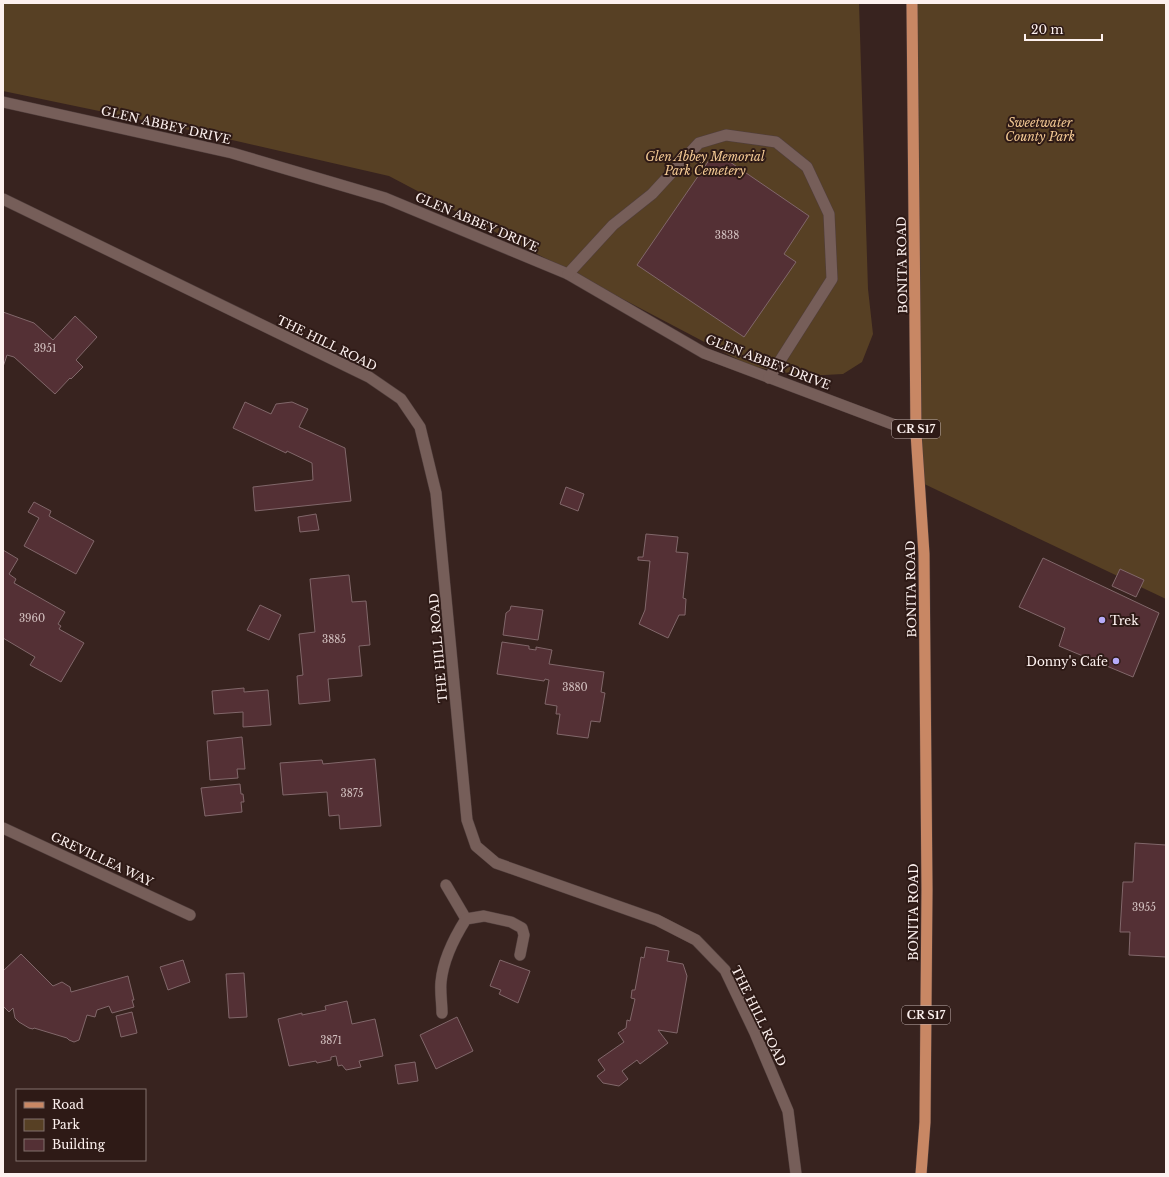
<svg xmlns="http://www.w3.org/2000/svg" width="1169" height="1177" font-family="'Libre Baskerville',serif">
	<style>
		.green { fill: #574024 }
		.building { fill: #543035; stroke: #81676a }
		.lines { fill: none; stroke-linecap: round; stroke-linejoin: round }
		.service-casing { stroke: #503e3c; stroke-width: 12 }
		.minor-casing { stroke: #503e3c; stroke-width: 12 }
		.primary-casing { stroke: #503e3c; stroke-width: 12 }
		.service { stroke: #765e59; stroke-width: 11 }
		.minor { stroke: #765e59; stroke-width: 11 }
		.primary { stroke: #c88764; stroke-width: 11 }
		.poi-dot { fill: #b7abf8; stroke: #2e1a16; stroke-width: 1.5 }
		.labels { text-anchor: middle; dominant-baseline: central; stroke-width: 4; stroke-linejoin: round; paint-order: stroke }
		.number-label { font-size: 10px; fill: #d3c1c0 }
		.shield { fill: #2e1a16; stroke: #bfb0ae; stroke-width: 1 }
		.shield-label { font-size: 11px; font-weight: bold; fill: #fdf1ef }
		.park-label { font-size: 12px; font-style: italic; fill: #f3c994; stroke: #2e1a16 }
		.street-label { font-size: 12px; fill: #fdf1ef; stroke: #2e1a16 }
		.poi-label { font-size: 12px; fill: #fdf1ef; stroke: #2e1a16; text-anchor: start }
	</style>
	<rect width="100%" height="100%" fill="#38231f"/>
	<g class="green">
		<path d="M3,3H859L868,289L873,334L862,362L843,374L805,376L750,366L389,176L176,127L3,91Z"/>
		<path d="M913,3H1166V599L918,481Z"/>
	</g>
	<g class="building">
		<path d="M714,153L729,163L730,162L809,216L784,254L796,262L744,337L637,265Z"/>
		<path d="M3,312L34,323L53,340L75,316L97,337L76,360L83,367L71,379L70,378L55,394L14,357L7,355L3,367Z"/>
		<path d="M245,402L271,414L276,404L292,402L308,409L299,427L345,448L351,501L255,511L253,487L313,480L312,463L287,451L286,453L233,428Z"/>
		<path d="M566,487L584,494L578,511L560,504Z"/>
		<path d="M34,502L51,511L49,516L94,541L76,574L24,546L39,518L28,512Z"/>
		<path d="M316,514L319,530L300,532L298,517Z"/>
		<path d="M646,534L678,537L676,552L688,553L683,598L686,599L685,615H679L668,638L639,624L645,610L650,561L638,560V557H643Z"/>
		<path d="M3,550L18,559L9,574L16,579L14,583L65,612L58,624L61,626L59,629L84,643L61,682L30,665L35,657L3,638Z"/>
		<path d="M1043,558L1159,613L1133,677L1059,646L1065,628L1019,607Z"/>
		<path d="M1120,569L1144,580L1136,597L1112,586Z"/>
		<path d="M349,575L352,602L366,601L370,645L359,646L362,676L328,679L330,701L299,704L297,676L303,675L299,634L315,632L310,579Z"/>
		<path d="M260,605L281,615L269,640L247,630Z"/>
		<path d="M511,606L543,610L538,640L503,635L506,613L510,610Z"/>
		<path d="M502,642L529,646V649L536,650V647L552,650L549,664L604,672L601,692L605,693L600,722L591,721L588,738L557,734L560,714H556L557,706L545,704L549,680L545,679L544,681L497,674Z"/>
		<path d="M244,688V692L268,690L271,725L243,727V712L214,714L212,691Z"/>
		<path d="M242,737L245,769H237L238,778L210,780L207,741Z"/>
		<path d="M375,759L381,826L340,829L339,815L329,816L327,792L283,795L280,763L322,760L323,764Z"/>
		<path d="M240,784L241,794H243L244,802H241L242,812L205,816L201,788Z"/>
		<path d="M1135,843L1166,845V957L1129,955L1130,932H1120L1123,882H1133Z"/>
		<path d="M646,947L669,951L667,961L683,964L687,976L677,1033L658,1030L668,1043L640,1064L637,1060L622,1071L628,1079L619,1086L603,1083L597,1076L605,1070L598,1060L624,1042L618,1033L626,1028L627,1020L630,1021L635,999L631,998L632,990H635L641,957L644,958Z"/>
		<path d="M21,954L53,986L62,982L70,987L71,992L128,976L134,1000H132L134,1007L112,1013L109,1006L97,1010L95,1017L87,1015L79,1040L74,1042L69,1040L67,1038L34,1028L33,1029L29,1028L19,1022L15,1018L13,1008L9,1012L3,1006V971Z"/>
		<path d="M183,960L190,982L168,990L160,967Z"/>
		<path d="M500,960L530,971L518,1003L499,994L501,990L490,986Z"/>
		<path d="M244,973L247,1017L229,1018L226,974Z"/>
		<path d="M347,1001L352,1024L375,1019L383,1056L359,1061L361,1067L346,1070L342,1065L338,1066L336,1056L331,1057V1060L317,1063L316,1061L289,1066L278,1019L302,1013V1015L326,1010L325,1006Z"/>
		<path d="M132,1012L137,1033L121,1037L116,1016Z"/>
		<path d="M457,1017L473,1051L436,1069L420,1035Z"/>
		<path d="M415,1062L418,1081L398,1084L395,1065Z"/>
	</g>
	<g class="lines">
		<g class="service-casing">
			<g id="service">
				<path d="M3,102L232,153L385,198L568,274L704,353L916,433"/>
				<path d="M568,274L613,225L652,194L699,143L726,135L776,142L807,167L829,214L832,279L769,378"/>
				<path d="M446,885L466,919"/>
				<path d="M442,1013C442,1003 440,992 441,982C443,960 454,938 466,919L484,916L511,922L522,928L524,935L520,955"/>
			</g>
		</g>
		<g class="minor-casing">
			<g id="minor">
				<path d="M3,199L369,377L401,399L420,427L436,493L467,820L476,846L496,863L657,920L696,940L725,970L755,1033L788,1111L796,1174"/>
				<path d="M3,828L190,915"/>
			</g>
		</g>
		<g class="primary-casing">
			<path id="primary" d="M912,3L916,433L924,554L927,890L925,1122L921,1174"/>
		</g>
		<use href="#service" class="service"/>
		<use href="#minor" class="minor"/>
		<use href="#primary" class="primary"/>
	</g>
	<g class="poi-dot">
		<circle cx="1102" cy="620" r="4"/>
		<circle cx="1116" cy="661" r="4"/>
	</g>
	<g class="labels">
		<g class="number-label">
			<text x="727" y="235">3838</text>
			<text x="45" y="348">3951</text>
			<text x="32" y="618">3960</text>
			<text x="334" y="639">3885</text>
			<text x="575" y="687">3880</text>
			<text x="352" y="793">3875</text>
			<text x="1144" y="907">3955</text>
			<text x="331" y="1040">3871</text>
		</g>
		<g class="shield">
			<rect x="892" y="420" width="48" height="18" rx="3"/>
			<rect x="902" y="1006" width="48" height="18" rx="3"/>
		</g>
		<g class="shield-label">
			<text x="916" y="429">CR S17</text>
			<text x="926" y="1015">CR S17</text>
		</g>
		<g class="park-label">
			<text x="1040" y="122">Sweetwater<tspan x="1040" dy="14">County Park</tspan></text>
			<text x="705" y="156">Glen Abbey Memorial<tspan x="705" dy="14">Park Cemetery</tspan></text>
		</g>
		<g class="street-label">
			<text transform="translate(166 125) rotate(13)">GLEN ABBEY DRIVE</text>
			<text transform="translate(477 222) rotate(23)">GLEN ABBEY DRIVE</text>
			<text transform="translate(902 265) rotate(-91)">BONITA ROAD</text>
			<text transform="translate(327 343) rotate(26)">THE HILL ROAD</text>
			<text transform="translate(768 362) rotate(21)">GLEN ABBEY DRIVE</text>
			<text transform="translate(911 589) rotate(-91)">BONITA ROAD</text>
			<text transform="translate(438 648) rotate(-95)">THE HILL ROAD</text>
			<text transform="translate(102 859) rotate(25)">GREVILLEA WAY</text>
			<text transform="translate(913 912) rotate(-90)">BONITA ROAD</text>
			<text transform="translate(759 1016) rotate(64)">THE HILL ROAD</text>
		</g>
		<g class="poi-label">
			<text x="1110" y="620">Trek</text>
			<text x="1108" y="661" text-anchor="end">Donny's Cafe</text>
		</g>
	</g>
	<rect width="1169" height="1177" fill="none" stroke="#fdf1ef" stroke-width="8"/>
	<rect x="16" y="1089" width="130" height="72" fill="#2e1a16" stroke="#81706d"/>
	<rect x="24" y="1102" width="20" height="6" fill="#c88764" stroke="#81706d"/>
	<text x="52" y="1109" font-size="12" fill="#fdf1ef">Road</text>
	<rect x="24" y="1119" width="20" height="12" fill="#574024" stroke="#81706d"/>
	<text x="52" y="1129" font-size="12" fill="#fdf1ef">Park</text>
	<rect x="24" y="1139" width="20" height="12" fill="#543035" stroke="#81706d"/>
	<text x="52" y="1149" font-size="12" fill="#fdf1ef">Building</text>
	<path d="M1025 34v6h77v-6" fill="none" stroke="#fdf1ef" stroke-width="2"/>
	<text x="1031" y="34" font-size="12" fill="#fdf1ef" stroke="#2e1a16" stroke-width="3" paint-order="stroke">20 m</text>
</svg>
